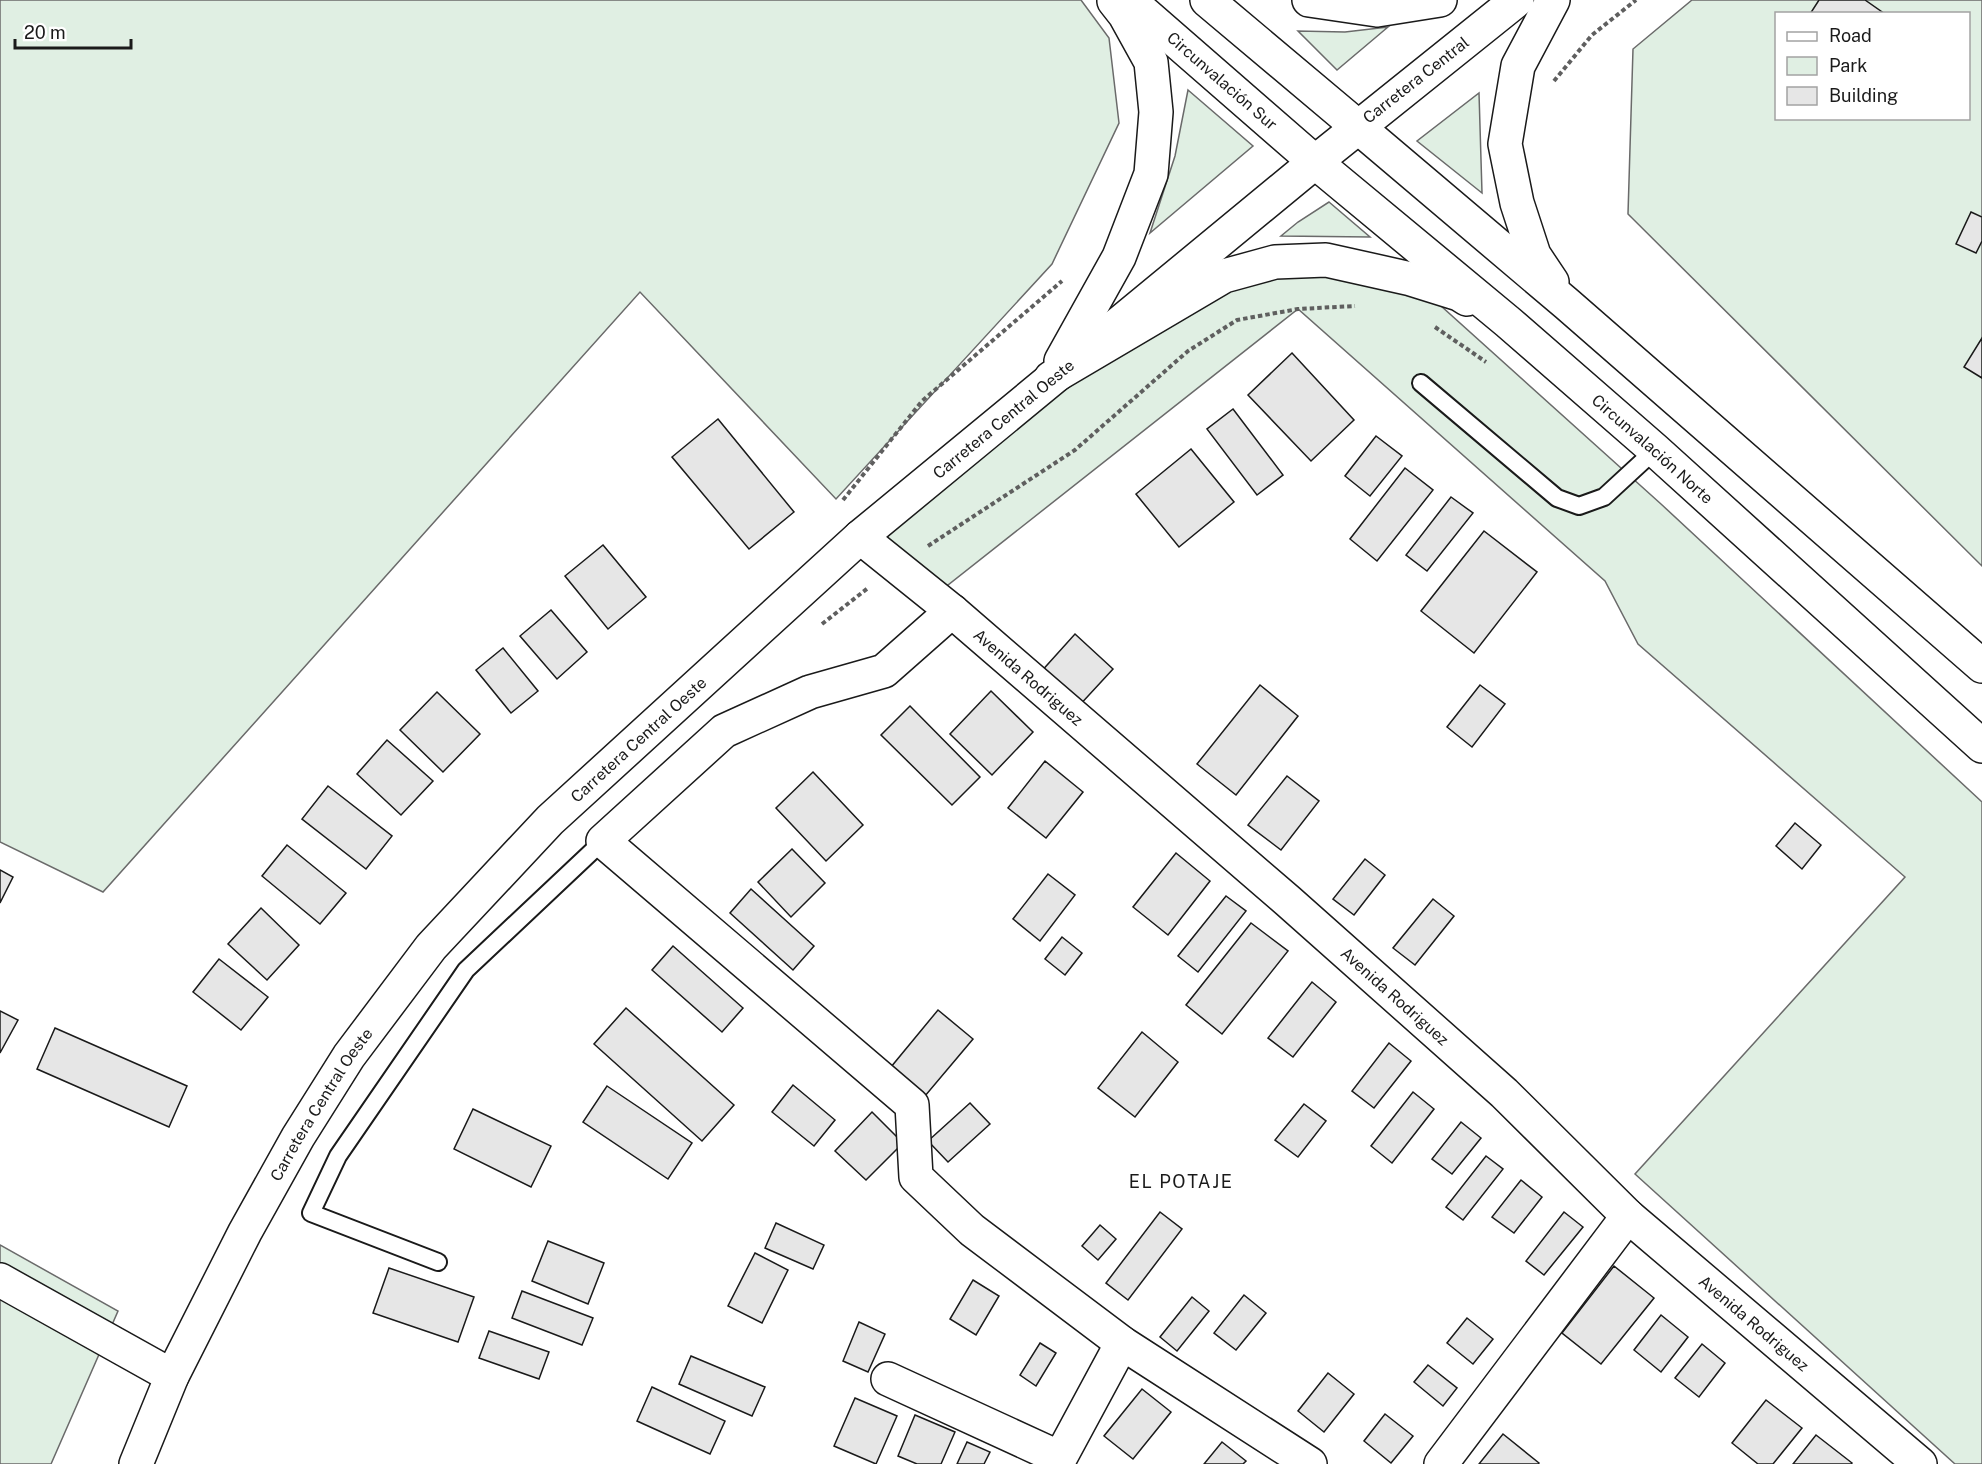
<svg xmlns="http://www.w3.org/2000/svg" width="1982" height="1464" font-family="'Public Sans',sans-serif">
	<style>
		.green { fill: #e0efe3; stroke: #6a6a6a; stroke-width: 1.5; fill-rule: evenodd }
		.building { fill: #e6e6e6; stroke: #1a1a1a; stroke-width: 1.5 }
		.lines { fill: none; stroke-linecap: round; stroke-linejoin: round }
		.service-casing { stroke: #1a1a1a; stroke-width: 20 }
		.minor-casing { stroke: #1a1a1a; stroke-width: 36 }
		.primary-casing { stroke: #1a1a1a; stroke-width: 36 }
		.trunk-casing { stroke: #1a1a1a; stroke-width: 36 }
		.path { stroke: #5f5f5f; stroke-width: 4; stroke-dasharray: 4.5 3; stroke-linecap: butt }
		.service { stroke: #fff; stroke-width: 16 }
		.minor { stroke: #fff; stroke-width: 33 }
		.primary { stroke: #fff; stroke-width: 33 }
		.trunk { stroke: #fff; stroke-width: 33 }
		.labels { text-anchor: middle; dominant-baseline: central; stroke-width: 4.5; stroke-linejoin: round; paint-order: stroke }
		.street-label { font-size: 16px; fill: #1a1a1a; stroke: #fff }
		.neighbourhood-label { font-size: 18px; letter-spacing: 1.5px; fill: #1a1a1a; stroke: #fff }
	</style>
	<rect width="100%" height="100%" fill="#fff"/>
	<g class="green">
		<path d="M0,0H1081L1109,38L1119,123L1052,264L836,499L640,292L103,892L0,842Z"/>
		<path d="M1692,0H1982V566L1628,214L1633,49ZM1776,14H1968V118H1776Z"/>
		<path d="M1388,27L1337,70L1298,31L1345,32Z"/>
		<path d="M1188,90L1253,146L1150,233L1175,156Z"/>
		<path d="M1479,93L1482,193L1417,141Z"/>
		<path d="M1329,202L1370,237L1281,236L1298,222Z"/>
		<path d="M1275,262L1411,279L1661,504L1982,802V1464H1955L1635,1174L1905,877L1638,644L1605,581L1298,309L934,596L860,537L1051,378Z"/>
		<path d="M0,1245L118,1311L51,1464H0Z"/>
	</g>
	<g class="building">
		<path d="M1819,0H1865L1885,14H1810Z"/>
		<path d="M1971,212L1982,217V241L1976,253L1956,244Z"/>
		<path d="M1982,338V378L1964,367Z"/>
		<path d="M1292,353L1354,420L1311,461L1248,395Z"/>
		<path d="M1233,409L1283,475L1257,495L1207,429Z"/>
		<path d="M718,419L794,512L749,549L672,457Z"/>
		<path d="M1376,436L1402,456L1370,496L1345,476Z"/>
		<path d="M1191,449L1234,502L1179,547L1136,494Z"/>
		<path d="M1405,468L1433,490L1377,561L1350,539Z"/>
		<path d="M1451,497L1473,513L1427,571L1406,555Z"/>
		<path d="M1484,531L1537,572L1474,653L1421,611Z"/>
		<path d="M603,545L646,597L608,629L565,576Z"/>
		<path d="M551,610L587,652L557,679L520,636Z"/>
		<path d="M1075,634L1113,669L1077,708L1039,674Z"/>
		<path d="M503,648L538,691L511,713L476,670Z"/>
		<path d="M1260,685L1298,716L1236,795L1197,764Z"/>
		<path d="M1480,685L1505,704L1472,747L1447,727Z"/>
		<path d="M991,691L1033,732L992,775L950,734Z"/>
		<path d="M437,692L480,734L443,772L400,730Z"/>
		<path d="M910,706L980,777L952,805L881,735Z"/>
		<path d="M387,740L433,781L401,815L357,774Z"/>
		<path d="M1045,761L1083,792L1046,838L1008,808Z"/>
		<path d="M813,772L863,825L826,861L776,808Z"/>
		<path d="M1287,776L1319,801L1281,850L1248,825Z"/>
		<path d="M328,786L392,836L366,869L302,819Z"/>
		<path d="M1795,823L1821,845L1802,869L1776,846Z"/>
		<path d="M287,845L346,893L320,924L262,876Z"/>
		<path d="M792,849L825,883L791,917L758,882Z"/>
		<path d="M1176,853L1210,881L1168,935L1133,907Z"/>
		<path d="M1365,859L1385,875L1354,915L1333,899Z"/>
		<path d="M0,870L13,877L0,903Z"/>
		<path d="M1048,874L1075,895L1040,941L1013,919Z"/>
		<path d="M751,889L814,946L793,970L730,913Z"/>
		<path d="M1226,896L1246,911L1198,972L1178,956Z"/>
		<path d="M1433,899L1454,916L1415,965L1393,948Z"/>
		<path d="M261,908L299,945L267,980L228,944Z"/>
		<path d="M1251,923L1288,951L1222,1034L1186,1005Z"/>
		<path d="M1062,937L1082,953L1065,975L1045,959Z"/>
		<path d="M673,946L743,1008L722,1032L652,970Z"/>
		<path d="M219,959L268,997L241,1030L193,992Z"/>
		<path d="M1312,982L1336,1002L1293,1057L1268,1038Z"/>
		<path d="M626,1008L734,1105L702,1141L594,1044Z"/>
		<path d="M938,1010L973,1039L925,1096L891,1067Z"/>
		<path d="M0,1011L18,1020L0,1053Z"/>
		<path d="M55,1028L187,1086L169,1127L37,1069Z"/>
		<path d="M1142,1032L1178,1062L1135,1117L1098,1088Z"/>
		<path d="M1389,1043L1411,1061L1374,1108L1352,1091Z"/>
		<path d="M793,1085L835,1120L814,1146L772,1112Z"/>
		<path d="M607,1086L692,1143L668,1179L583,1122Z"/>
		<path d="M1413,1092L1434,1109L1392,1163L1371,1146Z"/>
		<path d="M970,1103L990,1124L948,1162L928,1141Z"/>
		<path d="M1304,1104L1326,1121L1298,1157L1275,1140Z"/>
		<path d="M473,1109L551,1146L531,1187L454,1149Z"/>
		<path d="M872,1112L903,1143L866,1180L835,1151Z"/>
		<path d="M1461,1122L1481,1138L1452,1174L1432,1159Z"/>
		<path d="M1486,1156L1503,1169L1463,1220L1446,1207Z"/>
		<path d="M1521,1180L1542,1197L1514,1233L1492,1217Z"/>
		<path d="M1160,1212L1182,1229L1128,1300L1106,1283Z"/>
		<path d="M1564,1212L1583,1227L1544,1275L1526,1261Z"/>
		<path d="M776,1223L824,1245L813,1269L765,1248Z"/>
		<path d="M1100,1225L1116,1239L1098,1260L1082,1246Z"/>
		<path d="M548,1241L604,1263L588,1304L532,1281Z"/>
		<path d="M755,1253L788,1270L762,1323L728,1306Z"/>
		<path d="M1614,1266L1654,1298L1601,1364L1562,1333Z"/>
		<path d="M389,1268L474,1297L458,1342L373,1313Z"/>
		<path d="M973,1280L999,1296L976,1335L950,1319Z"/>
		<path d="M522,1291L593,1318L582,1345L512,1318Z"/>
		<path d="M1244,1295L1266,1313L1236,1350L1214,1333Z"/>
		<path d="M1192,1297L1209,1311L1177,1351L1160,1337Z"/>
		<path d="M1661,1315L1688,1337L1661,1372L1634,1350Z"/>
		<path d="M1467,1318L1493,1339L1473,1364L1447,1343Z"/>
		<path d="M859,1322L885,1334L868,1372L843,1361Z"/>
		<path d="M489,1331L549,1352L539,1379L479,1358Z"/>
		<path d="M1040,1343L1056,1353L1036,1386L1020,1375Z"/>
		<path d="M1702,1344L1725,1363L1699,1397L1675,1378Z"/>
		<path d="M691,1356L765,1387L752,1416L679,1384Z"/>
		<path d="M1428,1365L1457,1388L1443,1406L1414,1382Z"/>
		<path d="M1328,1373L1354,1394L1324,1432L1298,1411Z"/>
		<path d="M652,1387L725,1421L710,1454L637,1421Z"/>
		<path d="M1142,1389L1171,1412L1133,1459L1104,1436Z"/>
		<path d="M855,1398L897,1416L876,1464L834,1446Z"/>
		<path d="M1766,1400L1802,1428L1773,1464H1758L1732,1443Z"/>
		<path d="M1385,1414L1413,1436L1391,1463L1364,1441Z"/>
		<path d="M915,1415L955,1432L941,1464H917L898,1456Z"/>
		<path d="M1503,1434L1539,1463L1538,1464H1479Z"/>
		<path d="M1816,1435L1852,1463L1851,1464H1793Z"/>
		<path d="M967,1442L990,1452L984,1464H957Z"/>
		<path d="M1222,1442L1246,1461L1243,1464H1204Z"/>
	</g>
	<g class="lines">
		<g class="service-casing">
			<g id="service">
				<path d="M1421,383L1557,498L1579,506L1604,497L1655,450"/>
				<path d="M438,1262L311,1213L338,1156L466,970L603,841"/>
			</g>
		</g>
		<g class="minor-casing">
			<g id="minor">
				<path id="s1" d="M860,537L952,611L1288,901L1504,1093L1628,1216L1920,1464"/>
				<path d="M952,611L884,671L810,692L724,731L603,841L912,1105L916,1177L972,1230L1122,1343L1310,1464"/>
				<path d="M0,1280L172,1376"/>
				<path d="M888,1379L1060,1458L1122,1343"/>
				<path d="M1441,1464L1628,1216"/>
			</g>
		</g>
		<g class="primary-casing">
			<g id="primary">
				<path d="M1207,0L1358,127"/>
				<path d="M1061,361L1119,257L1151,174L1156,112L1151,62L1125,15L1114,1"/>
				<path id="s2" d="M136,1464L172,1376L245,1232L298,1137L349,1056L431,947L550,820L860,537L1315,162L1129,0"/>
			</g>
		</g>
		<g class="trunk-casing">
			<g id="trunk">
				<path d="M1309,0L1377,10L1440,0"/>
				<path id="s3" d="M1517,0L1315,162L1508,322L1655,450L1982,746"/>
				<path d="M1358,127L1567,304L1982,666"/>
				<path d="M1552,282L1534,255L1517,203L1505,144L1518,66L1553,0"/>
				<path d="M1051,378L1224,276L1275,262L1326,260L1411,279L1459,294L1467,299"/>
			</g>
		</g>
		<g class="path">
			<path d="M1554,81L1592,35L1636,0"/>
			<path d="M1435,327L1486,362"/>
			<path d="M843,500L922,401L1062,281"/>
			<path d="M928,546L1075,450L1188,351L1237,320L1298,309L1355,306"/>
			<path d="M822,624L868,588"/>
		</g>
		<use href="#service" class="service"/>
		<use href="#minor" class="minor"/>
		<use href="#primary" class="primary"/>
		<use href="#trunk" class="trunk"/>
	</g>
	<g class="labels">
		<g class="street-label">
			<text transform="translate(1416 80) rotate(-38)">Carretera Central</text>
			<text transform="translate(1222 81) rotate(41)">Circunvalación Sur</text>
			<text stroke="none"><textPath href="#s2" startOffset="1377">Carretera Central Oeste</textPath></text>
			<text stroke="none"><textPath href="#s3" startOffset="702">Circunvalación Norte</textPath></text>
			<text stroke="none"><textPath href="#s1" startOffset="219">Avenida Rodriguez</textPath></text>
			<text stroke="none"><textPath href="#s2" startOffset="891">Carretera Central Oeste</textPath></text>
			<text stroke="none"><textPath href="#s1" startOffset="705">Avenida Rodriguez</textPath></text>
			<text stroke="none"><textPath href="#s2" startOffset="405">Carretera Central Oeste</textPath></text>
			<text stroke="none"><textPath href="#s1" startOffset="1191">Avenida Rodriguez</textPath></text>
		</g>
		<g class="neighbourhood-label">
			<text x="1181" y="1181">EL POTAJE</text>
		</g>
	</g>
	<rect x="1775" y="12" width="195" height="108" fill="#ffffff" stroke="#a3a3a3" stroke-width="1.5"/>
	<rect x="1787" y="32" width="30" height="9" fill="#ffffff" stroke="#a3a3a3" stroke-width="1.5"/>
	<text x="1829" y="42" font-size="18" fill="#1a1a1a">Road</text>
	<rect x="1787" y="57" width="30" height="18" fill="#e0efe3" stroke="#a3a3a3" stroke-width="1.5"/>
	<text x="1829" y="72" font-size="18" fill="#1a1a1a">Park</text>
	<rect x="1787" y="87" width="30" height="18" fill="#e6e6e6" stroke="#a3a3a3" stroke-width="1.5"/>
	<text x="1829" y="102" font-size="18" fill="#1a1a1a">Building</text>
	<path d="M15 39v9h116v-9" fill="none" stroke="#1a1a1a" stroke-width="3"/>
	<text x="24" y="39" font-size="18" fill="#1a1a1a" stroke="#ffffff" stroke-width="4.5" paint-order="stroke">20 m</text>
</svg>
